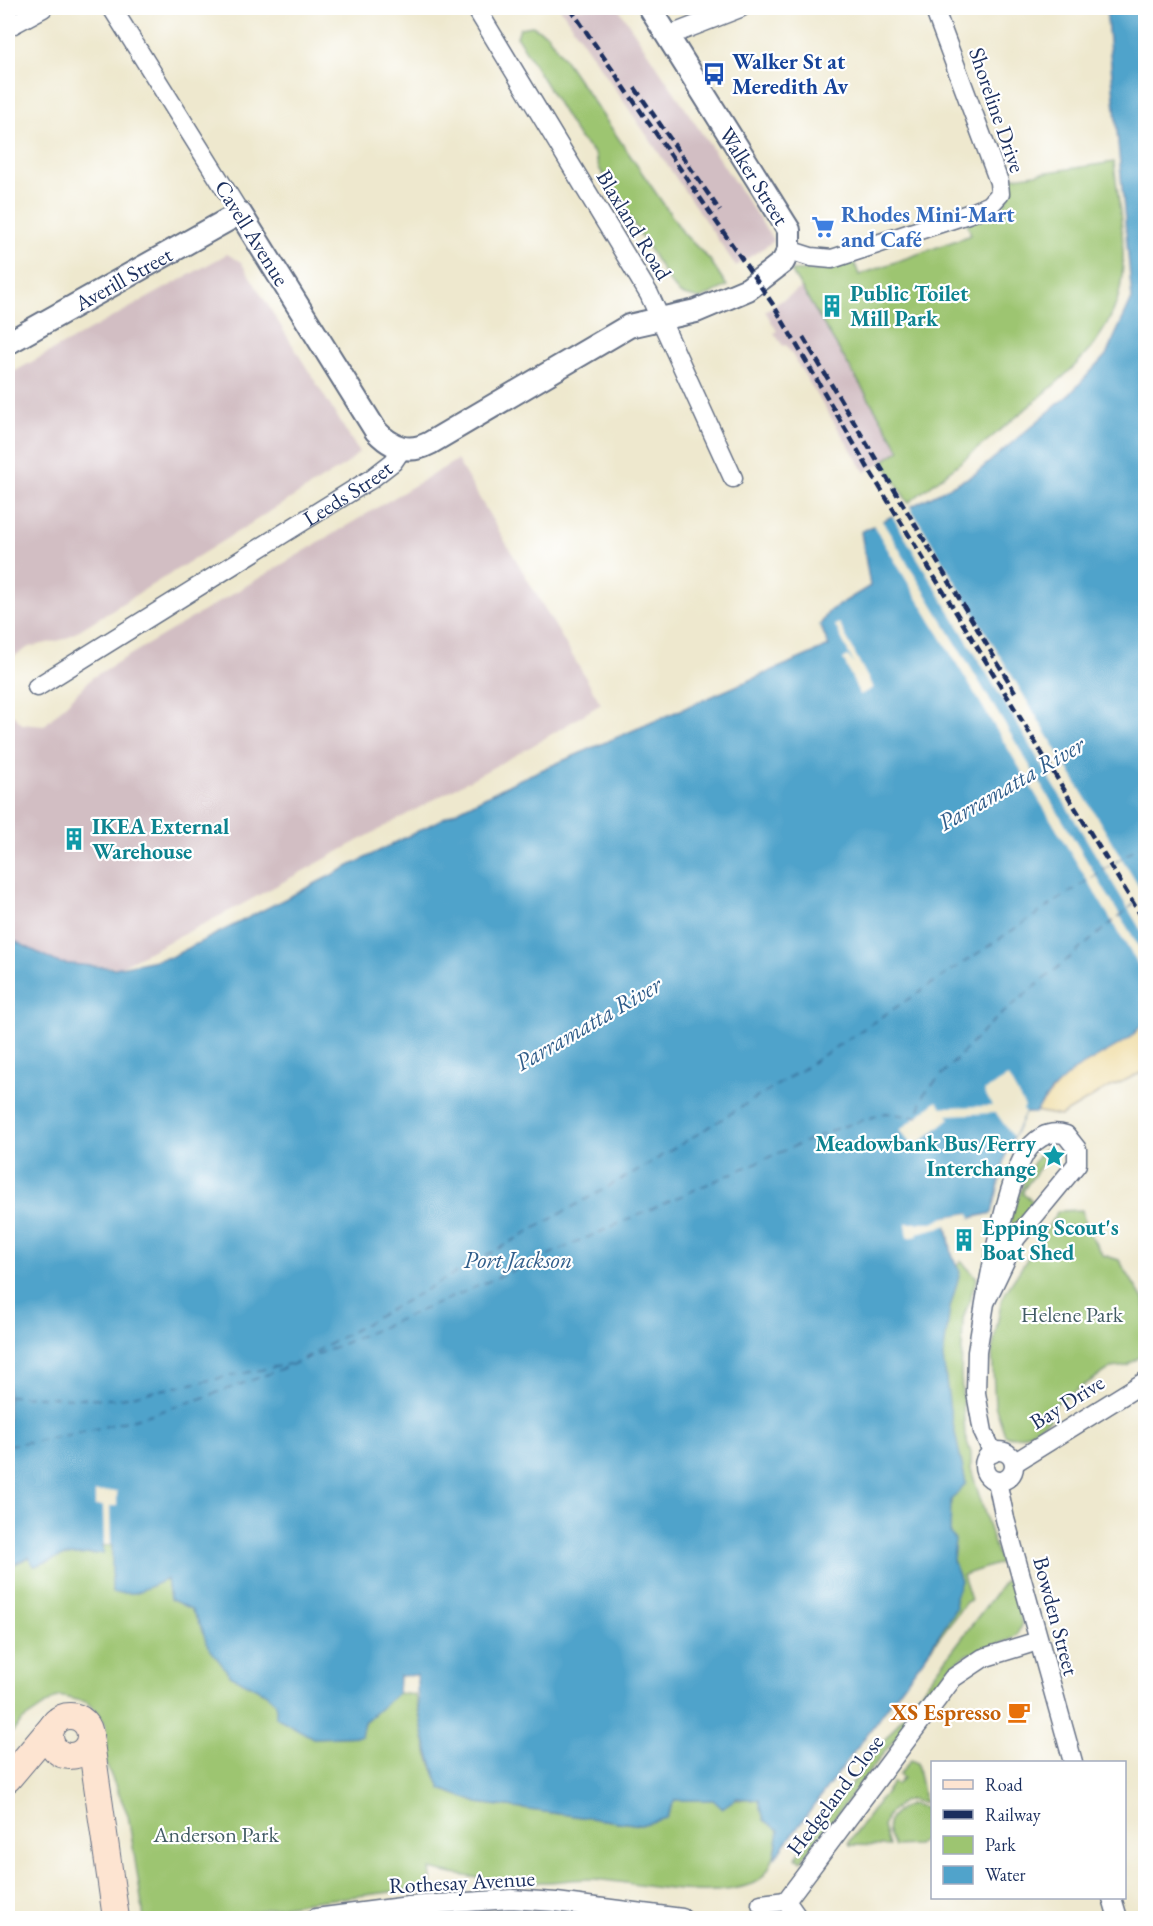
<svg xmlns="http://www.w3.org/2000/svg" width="1153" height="1926" font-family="'EB Garamond',serif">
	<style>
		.industrial { fill: #d2bec3 }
		.green { fill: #9dc571; stroke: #5c7a68; stroke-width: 1.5 }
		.sand { fill: #eeda9e; stroke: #84847e; stroke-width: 1.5 }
		.water { fill: #50a3cb; stroke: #366994; stroke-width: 1.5 }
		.pier { fill: #eee8ce }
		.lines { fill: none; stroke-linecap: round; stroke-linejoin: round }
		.ferry { stroke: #305d8a; stroke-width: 1.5; stroke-dasharray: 8 6; stroke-linecap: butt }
		.minor-casing { stroke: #657085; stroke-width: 21 }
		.tertiary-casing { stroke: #657085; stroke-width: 26 }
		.secondary-casing { stroke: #657085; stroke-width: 28 }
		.minor { stroke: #fff; stroke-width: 18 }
		.tertiary { stroke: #fff; stroke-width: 22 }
		.secondary { stroke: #fde4d1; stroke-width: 26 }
		.rail { stroke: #1b2f5e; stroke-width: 4.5; stroke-dasharray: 9 4.5; stroke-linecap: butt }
		.labels { text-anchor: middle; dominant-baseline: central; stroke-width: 4.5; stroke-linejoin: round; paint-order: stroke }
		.transit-label { font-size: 22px; font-weight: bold; fill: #164399; stroke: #fff; text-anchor: start }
		.street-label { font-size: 22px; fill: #1b2f5e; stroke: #fff }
		.shop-label { font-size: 22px; font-weight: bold; fill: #366cbe; stroke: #fff; text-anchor: start }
		.culture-label { font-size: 22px; font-weight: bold; fill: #0d838f; stroke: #fff; text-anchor: start }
		.park-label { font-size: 22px; fill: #425c64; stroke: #fff }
		.food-label { font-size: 22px; font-weight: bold; fill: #c56008; stroke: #fff; text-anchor: end }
		.water-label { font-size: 24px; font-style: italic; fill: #305d8a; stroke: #fff }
	</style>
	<rect width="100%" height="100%" fill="#fff"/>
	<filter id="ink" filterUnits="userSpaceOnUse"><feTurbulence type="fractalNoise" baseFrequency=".0167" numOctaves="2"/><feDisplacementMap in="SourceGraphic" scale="12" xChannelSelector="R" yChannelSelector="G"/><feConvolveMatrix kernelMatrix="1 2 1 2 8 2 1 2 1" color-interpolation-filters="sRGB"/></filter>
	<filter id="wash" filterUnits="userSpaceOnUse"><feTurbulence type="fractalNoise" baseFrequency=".008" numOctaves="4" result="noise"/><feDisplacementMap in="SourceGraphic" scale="24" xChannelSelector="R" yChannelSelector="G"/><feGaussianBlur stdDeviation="1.35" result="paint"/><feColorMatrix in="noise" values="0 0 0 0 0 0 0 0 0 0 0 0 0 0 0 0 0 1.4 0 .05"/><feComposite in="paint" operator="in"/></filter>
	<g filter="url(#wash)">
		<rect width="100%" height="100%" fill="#eee8ce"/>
		<g class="industrial">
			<path d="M560,8H618L774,241L736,266Z"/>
			<path d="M227,254L241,262L359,452L348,463L65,639L29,647L8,660V375Z"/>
			<path d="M803,287L902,451L865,472L786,345L783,346L774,333L777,331L765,311Z"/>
			<path d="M457,460L601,704L532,746L239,906L119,967L59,963L8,938V710L22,724L44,726L93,677Z"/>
		</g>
		<g class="green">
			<path d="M532,26L547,34L684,234L710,260L727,286L700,299L680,294L669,281L599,168L595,154L579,138L517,37L520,28Z"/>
			<path d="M1114,162C1118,204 1129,252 1119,294C1105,349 1056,383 1015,418C980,447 945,475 908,503L883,461L900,450L791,271L823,270L854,261L859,275L971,235L967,222C991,214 1015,209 1008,178Z"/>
			<path d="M1045,1148L1049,1155L1024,1189L1023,1194L1034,1202L1016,1225L1010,1222C1019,1196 1026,1168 1045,1148Z"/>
			<path d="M1082,1210L1086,1229L1103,1255L1119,1260L1145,1302V1353L1127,1366L1111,1368L1056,1403L1050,1419C1037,1427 1021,1442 1005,1435L995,1405L992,1351L1002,1298L1058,1211Z"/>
			<path d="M961,1261L977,1278L963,1319L961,1376L965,1435L971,1453V1469L1000,1563L963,1575L971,1600L966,1602L926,1655L942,1280Z"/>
			<path d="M103,1545H112L135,1593L167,1579L170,1599L191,1609L202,1628L208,1645L230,1675L267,1694L313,1738L361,1736L364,1722L398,1693L415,1695L428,1756L441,1789L478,1803L641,1825L675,1800H759L764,1820L779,1830C776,1849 773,1876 752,1884C706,1901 641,1883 593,1879C577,1878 560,1882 543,1882C505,1883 468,1878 430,1869L432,1887L307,1902L216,1918H144L128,1815L103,1757L107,1738L105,1724L97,1711L86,1702L59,1696L22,1721L8,1737V1581L13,1569L11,1566L30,1557L35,1566L63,1556L102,1553Z"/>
			<path d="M1005,1581L1011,1583L1022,1623L1017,1634L1010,1640L967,1655L949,1668L801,1861L796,1857Z"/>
			<path d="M911,1760L917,1763L925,1803L910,1800L902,1802L888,1815L883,1827L889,1846L850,1845L849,1842L893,1782L897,1785L903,1778L899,1775Z"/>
			<path d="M913,1804L926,1808L927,1836L917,1845L893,1846C893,1840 889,1838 888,1832C884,1819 902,1806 913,1804Z"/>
		</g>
		<path class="sand" d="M1145,1022V1071L1104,1090L1061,1116L1035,1111C1049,1097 1058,1081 1074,1070C1099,1052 1123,1045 1145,1022Z"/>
		<path class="water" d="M1106,8H1145V1022L1129,1039L1073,1071L1051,1091L1035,1113H1025L1007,1150L992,1213L970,1218L969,1213L945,1217L952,1255L960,1272L950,1308L943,1358L950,1410L966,1483L951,1500L950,1532L955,1540L953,1560L961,1581L955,1597L956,1608L926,1655L775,1858L779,1830L764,1820L759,1800L737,1798L722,1808L713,1800H675L666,1818L641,1825L478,1803L441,1789C427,1753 416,1714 417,1675L399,1676L398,1693L364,1722L361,1736L313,1738L276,1717V1703L267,1694L230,1675L207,1645L202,1628L191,1609L170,1599L167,1579L135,1593H112V1545H103V1553L63,1556L34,1566L29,1557L11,1565L13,1568L8,1581V938L59,963L115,968L171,957L518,780L829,646L820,625L829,611L870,586L861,532L975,474L1071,393L1106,355L1132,299Z"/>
		<g class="pier">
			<path d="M909,505L1145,897V937L891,514Z"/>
			<path d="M881,519L1145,957V976L872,523Z"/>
			<path d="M839,623L873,688L860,695L843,659L848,656L854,664L835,625Z"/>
			<path d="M1008,1077L1025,1107L1023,1109L1025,1113L1013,1137L996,1113L948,1115L950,1118L914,1147L900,1130L937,1101L942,1107L992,1106L984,1091Z"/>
			<path d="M970,1213L972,1220L967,1217L948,1219L949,1225L917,1233L918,1236L908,1238L906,1223H933L945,1217Z"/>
			<path d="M117,1491V1506H110L111,1545H104L103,1506H95V1492Z"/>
		</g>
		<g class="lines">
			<g class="ferry">
				<path d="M303,1359L652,1162L798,1072L1146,842"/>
				<path d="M8,1396L116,1399L290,1364"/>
				<path d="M8,1445C146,1427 276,1373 403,1318C548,1257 690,1190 835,1129L886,1113L917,1117L924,1094L932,1085L990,1024L1146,894"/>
			</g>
		</g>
	</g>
	<g filter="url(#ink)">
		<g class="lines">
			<g class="minor-casing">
				<g id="minor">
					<path d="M112,8L240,213"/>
					<path d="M476,8L649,294L733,478"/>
					<path d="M8,27L43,8"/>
					<path d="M668,36L740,8"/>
					<path d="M789,250L811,257L832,259L974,212L990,205L1000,194L999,182L934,8"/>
					<path id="s1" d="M37,687L371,479L393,462L402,449"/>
					<path d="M985,1303C991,1269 1009,1172 1029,1148C1039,1136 1051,1130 1066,1135L1077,1149V1164L1016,1238L985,1303L977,1352L976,1393L983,1432L993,1453"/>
					<circle cx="999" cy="1466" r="15"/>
					<path d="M1014,1463L1146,1381"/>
					<path d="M997,1481L1005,1519L1073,1762"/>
					<path d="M1112,1898L1118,1918"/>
					<path d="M761,1904L786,1901"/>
					<path d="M316,1918L409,1906L511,1899L556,1902L682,1918"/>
					<path d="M798,1918L786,1901L953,1678L983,1658L1038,1641"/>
				</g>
			</g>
			<g class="tertiary-casing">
				<g id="tertiary">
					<path id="s2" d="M8,343L240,213L376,431C392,448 409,454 430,443L629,326L696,311L748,289L783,262L789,250V230L650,8"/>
				</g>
			</g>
			<g class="secondary-casing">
				<g id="secondary">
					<circle cx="70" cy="1736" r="20"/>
					<path d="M90,1736L116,1918"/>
					<path d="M8,1779L56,1722"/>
				</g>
			</g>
			<use href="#minor" class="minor"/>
			<use href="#tertiary" class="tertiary"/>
			<use href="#secondary" class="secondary"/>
			<g class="rail">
				<path d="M570,8L774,306L868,468L1146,924"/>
				<path d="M635,88L720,211"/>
				<path d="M803,337L1015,692"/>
			</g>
		</g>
	</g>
	<defs>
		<g id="bus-bare" transform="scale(1.8)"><path d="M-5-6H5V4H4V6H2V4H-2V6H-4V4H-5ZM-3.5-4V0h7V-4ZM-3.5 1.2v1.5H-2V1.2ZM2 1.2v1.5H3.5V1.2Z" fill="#1a4fb4" stroke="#fff" stroke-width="2.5" paint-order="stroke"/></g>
		<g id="supermarket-bare" transform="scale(1.8)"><path d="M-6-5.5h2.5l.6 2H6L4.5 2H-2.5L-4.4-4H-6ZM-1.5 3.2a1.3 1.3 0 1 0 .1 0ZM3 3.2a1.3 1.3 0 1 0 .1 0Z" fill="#3f7fe0" stroke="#fff" stroke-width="2.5" paint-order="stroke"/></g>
		<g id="building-bare" transform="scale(1.8)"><path d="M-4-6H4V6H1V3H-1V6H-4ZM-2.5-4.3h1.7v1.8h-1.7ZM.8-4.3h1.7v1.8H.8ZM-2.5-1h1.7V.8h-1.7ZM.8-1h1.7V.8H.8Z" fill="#0f9aa8" stroke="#fff" stroke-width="2.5" paint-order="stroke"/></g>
		<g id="sight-bare" transform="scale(1.8)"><path d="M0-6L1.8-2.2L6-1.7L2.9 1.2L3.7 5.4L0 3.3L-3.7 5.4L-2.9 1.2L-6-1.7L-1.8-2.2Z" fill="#0f9aa8" stroke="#fff" stroke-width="2.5" paint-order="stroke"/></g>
		<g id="cafe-bare" transform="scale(1.8)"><path d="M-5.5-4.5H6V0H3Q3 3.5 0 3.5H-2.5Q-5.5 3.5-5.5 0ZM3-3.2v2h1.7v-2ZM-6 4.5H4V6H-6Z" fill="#e8710a" stroke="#fff" stroke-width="2.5" paint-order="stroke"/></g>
	</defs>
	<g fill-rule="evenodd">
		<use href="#bus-bare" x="714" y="74"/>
		<use href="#supermarket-bare" x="823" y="227"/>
		<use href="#building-bare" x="832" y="306"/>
		<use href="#building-bare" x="74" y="839"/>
		<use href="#sight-bare" x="1054" y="1156"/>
		<use href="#building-bare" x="964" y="1240"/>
		<use href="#cafe-bare" x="1019" y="1712"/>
	</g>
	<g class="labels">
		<g class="transit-label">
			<text x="732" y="61">Walker St at<tspan x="732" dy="25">Meredith Av</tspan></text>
		</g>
		<g class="street-label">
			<text transform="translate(997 110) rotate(71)">Shoreline Drive</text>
			<text transform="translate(754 176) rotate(58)">Walker Street</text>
			<text transform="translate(634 225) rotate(59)">Blaxland Road</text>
			<text transform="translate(252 233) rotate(58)">Cavell Avenue</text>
			<text stroke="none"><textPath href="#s2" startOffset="132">Averill Street</textPath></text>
			<text stroke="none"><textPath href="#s1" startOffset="366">Leeds Street</textPath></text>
			<text transform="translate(1067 1402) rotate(-32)">Bay Drive</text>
			<text transform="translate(1056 1616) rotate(75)">Bowden Street</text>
			<text transform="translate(835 1795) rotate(-53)">Hedgeland Close</text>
			<text transform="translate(462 1882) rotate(-3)">Rothesay Avenue</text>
		</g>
		<g class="shop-label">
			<text x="841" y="214">Rhodes Mini-Mart<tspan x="841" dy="25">and Café</tspan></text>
		</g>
		<g class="culture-label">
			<text x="850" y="293">Public Toilet<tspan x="850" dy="25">Mill Park</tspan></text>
			<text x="92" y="826">IKEA External<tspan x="92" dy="25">Warehouse</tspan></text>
			<text x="1036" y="1143" text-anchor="end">Meadowbank Bus/Ferry<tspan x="1036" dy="25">Interchange</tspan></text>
			<text x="982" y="1227">Epping Scout's<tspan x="982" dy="25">Boat Shed</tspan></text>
		</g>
		<g class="park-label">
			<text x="1072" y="1314">Helene Park</text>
			<text x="216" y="1834">Anderson Park</text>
		</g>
		<g class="food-label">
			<text x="1001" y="1712">XS Espresso</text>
		</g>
		<g class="water-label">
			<text transform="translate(1011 783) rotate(-30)">Parramatta River</text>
			<text transform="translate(588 1023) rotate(-30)">Parramatta River</text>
			<text x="518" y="1259">Port Jackson</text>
		</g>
	</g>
	<rect width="1153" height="1926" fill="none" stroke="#fff" stroke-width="30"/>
	<rect x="931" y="1761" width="195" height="138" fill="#ffffff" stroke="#a4acbf" stroke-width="1.5"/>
	<rect x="943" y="1780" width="30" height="9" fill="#fde4d1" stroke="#a4acbf" stroke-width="1.5"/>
	<text x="985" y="1791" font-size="18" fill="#1b2f5e">Road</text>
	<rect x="943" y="1810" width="30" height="9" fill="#1b2f5e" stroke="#a4acbf" stroke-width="1.5"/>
	<text x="985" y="1821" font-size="18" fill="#1b2f5e">Railway</text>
	<rect x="943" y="1836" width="30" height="18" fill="#9dc571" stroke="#a4acbf" stroke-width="1.5"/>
	<text x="985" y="1851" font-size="18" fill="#1b2f5e">Park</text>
	<rect x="943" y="1866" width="30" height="18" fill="#50a3cb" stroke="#a4acbf" stroke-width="1.5"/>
	<text x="985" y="1881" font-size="18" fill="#1b2f5e">Water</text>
</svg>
